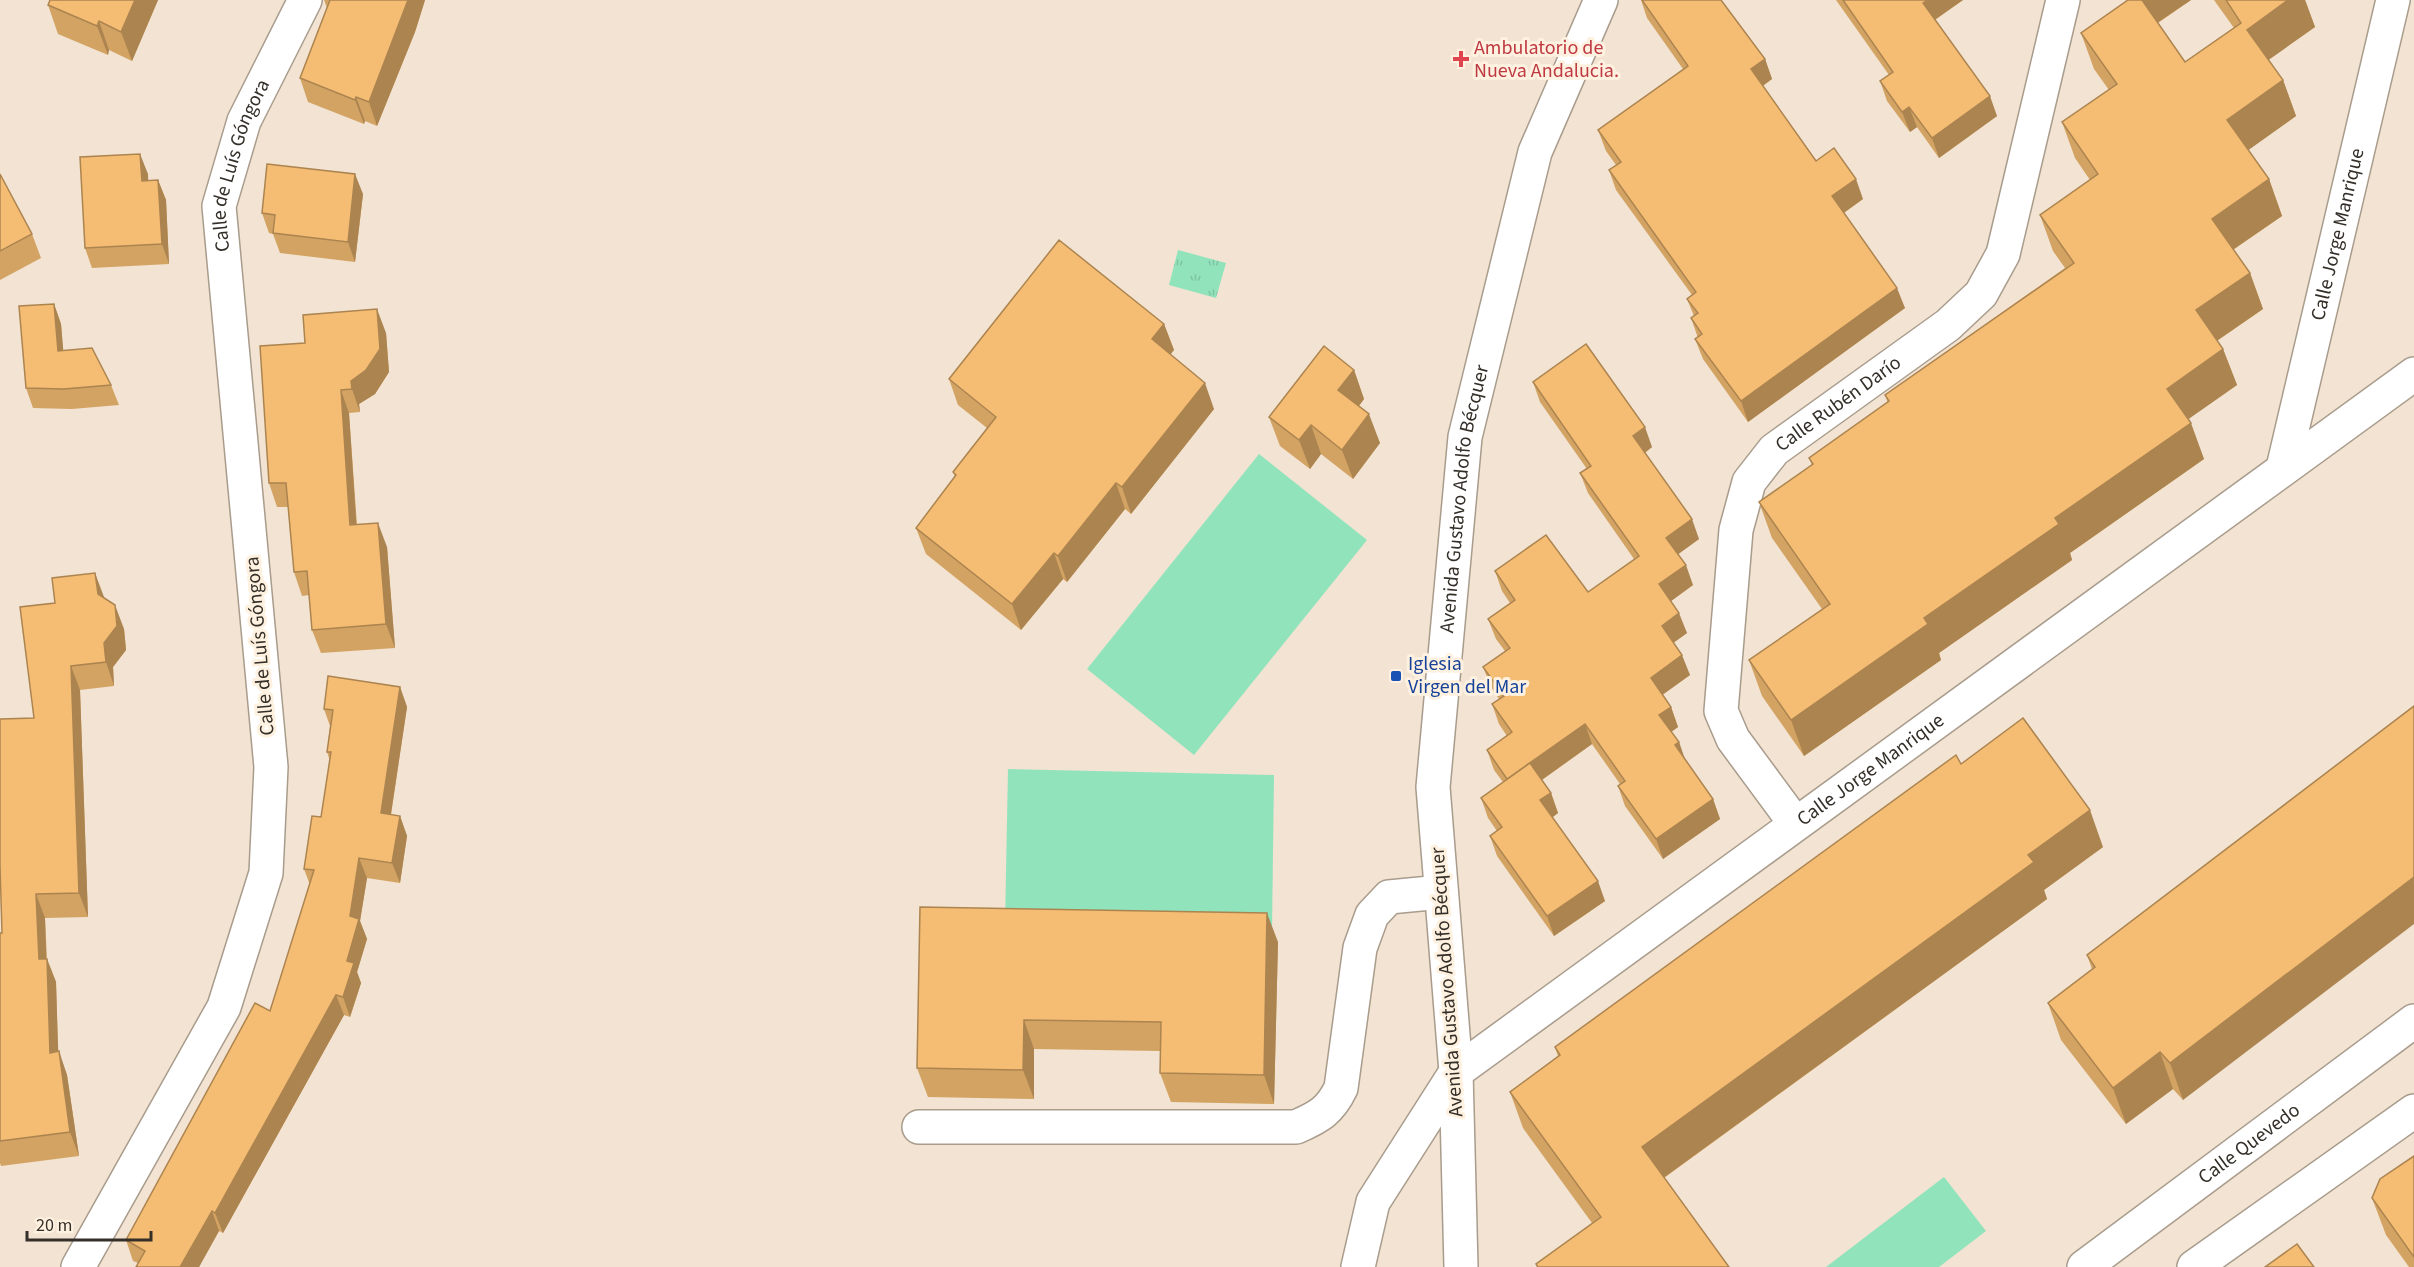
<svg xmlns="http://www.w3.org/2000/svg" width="2414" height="1267" font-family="'Source Sans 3',sans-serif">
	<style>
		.park { fill: url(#park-tufts) }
		.pitch { fill: #91e3bc }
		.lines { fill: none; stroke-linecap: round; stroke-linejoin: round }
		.minor-casing { stroke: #a99c8c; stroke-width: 36 }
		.minor { stroke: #fff; stroke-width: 33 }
		.wall { fill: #d3a363 }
		.shaded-wall { fill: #ac8450 }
		.building { fill: #f5bd73; stroke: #ac8450; stroke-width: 1.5 }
		.health-dot { fill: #e0444e; stroke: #fff1e0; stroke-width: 2 }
		.transit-dot { fill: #1a4fb4; stroke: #fff1e0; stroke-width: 2 }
		.labels { text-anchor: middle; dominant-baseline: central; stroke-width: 6; stroke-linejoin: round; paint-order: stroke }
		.health-label { font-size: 20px; fill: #be3a42; stroke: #fff1e0; text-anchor: start }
		.street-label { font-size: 20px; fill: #342f28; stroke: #fff1e0 }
		.transit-label { font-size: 20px; fill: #164399; stroke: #fff1e0; text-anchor: start }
	</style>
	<defs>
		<pattern id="park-tufts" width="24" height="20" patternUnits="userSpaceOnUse" patternTransform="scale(1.5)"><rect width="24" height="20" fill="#91e3bc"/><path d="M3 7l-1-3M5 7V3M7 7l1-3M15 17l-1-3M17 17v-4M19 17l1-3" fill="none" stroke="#7ec3a2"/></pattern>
	</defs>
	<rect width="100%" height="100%" fill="#f2e3d2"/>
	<path class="park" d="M1178,250L1226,263L1216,298L1169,285Z"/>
	<g class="pitch">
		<path d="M1259,454L1367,540L1194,755L1087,669Z"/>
		<path d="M1008,769L1274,775L1272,930L1005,925Z"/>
		<path d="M1944,1177L1986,1231L1939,1267H1826Z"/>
	</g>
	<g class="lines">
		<g class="minor-casing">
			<g id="minor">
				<path id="s1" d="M2283,468L2393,0"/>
				<path id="s2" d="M1795,823L1733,739L1721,711L1736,530L1749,482L1774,450L1948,325L1981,294L2003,254L2063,0"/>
				<path d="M919,1127H1296C1319,1117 1330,1111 1341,1088L1360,948L1372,915L1389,897L1441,892"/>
				<path id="s3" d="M78,1267L224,1007L266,873L271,767L219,206L244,121L305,0"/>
				<path id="s4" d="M1358,1267L1373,1202L1456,1072L2414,374"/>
				<path id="s5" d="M1461,1267L1456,1072L1433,787L1465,437L1535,152L1601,0"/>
				<path id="s6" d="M2084,1267L2414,1021"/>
				<path d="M2194,1267L2414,1111"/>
			</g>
		</g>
		<use href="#minor" class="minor"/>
	</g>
	<g class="wall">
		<path d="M158,0L132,61L109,50L108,55L58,34L48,5Z"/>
		<path d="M324,0H425L415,32L377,126L365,121L364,124L308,102L300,78L327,8Z"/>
		<path d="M1641,0H1721L1765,59L1772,79L1763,86L1816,161L1863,199L1844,213L1905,308L1748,422L1703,359L1695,339L1698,338L1691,318L1694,316L1687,299L1692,295L1616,190L1609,170L1616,165L1606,151L1598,130L1683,69L1647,18Z"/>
		<path d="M1836,0H1963L1935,20L1997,116L1939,158L1917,127L1910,132L1887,101L1880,81L1889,75Z"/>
		<path d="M2127,0H2191L2158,23L2185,62L2234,28L2214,0H2305L2315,27L2268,60L2283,80L2296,116L2248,150L2269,179L2282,216L2233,250L2250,273L2263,309L2217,341L2223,349L2237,385L2188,419L2204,459L2070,553L2072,560L1939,653L1941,660L1804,756L1762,696L1749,660L1822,609L1772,538L1759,502L1812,465L1809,458L1888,403L1885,395L2065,268L2053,251L2040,215L2090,180L2075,158L2062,122L2109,90L2094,69L2081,33Z"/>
		<path d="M0,174L32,234L41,258L0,280Z"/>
		<path d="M148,174V181L158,180L166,200L169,264L92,268L85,248Z"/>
		<path d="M363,194L355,262L280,253L273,234L269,233L262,213Z"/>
		<path d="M54,304L61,324L63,350L111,385L119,405L72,409L33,408L26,388Z"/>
		<path d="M1164,324L1174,350L1170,354L1214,409L1131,514L1125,509L1067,582L1063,579L1021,630L926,554L916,528L955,477L953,472L987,428L958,405L949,379Z"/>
		<path d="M386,333L389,372L375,394L359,404L360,412L349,413L357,525L387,547L395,648L321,653L312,630L309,595L302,596L294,572L288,507H277L269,483L305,343Z"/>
		<path d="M1354,370L1364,399L1359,406L1380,443L1353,479L1321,454L1310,469L1280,446L1269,417Z"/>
		<path d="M1533,382L1652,447L1645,453L1699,539L1678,554L1693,585L1671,601L1687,633L1673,643L1690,675L1662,695L1671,707L1678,727L1671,732L1679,742L1684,758L1713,799L1720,819L1663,859L1625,806L1618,786L1620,784L1592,744L1542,780L1551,793L1558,813L1552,817L1605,901L1554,936L1497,856L1490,836L1497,831L1488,818L1481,798L1503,782L1494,770L1487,750L1507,736L1499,724L1492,704L1499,699L1491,687L1483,667L1505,651L1496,639L1488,619L1510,603L1502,591L1495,571L1588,592L1634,559L1588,493L1580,473L1587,469L1540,402Z"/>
		<path d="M104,598L124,629L126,650L113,667L114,686L80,690L88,917L45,918L47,959L56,982L58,1051L67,1075L79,1156L1,1166L0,1163V933H2L34,718L55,603Z"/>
		<path d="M400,687L407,707L391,815L400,816L407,836L400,883L367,878L360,921L367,939L357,972L361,983L350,1017L344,1015L223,1233L219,1231L199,1267H136L138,1263L133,1261L126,1240L270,1011L310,885L304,869L321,817L330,761L327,752L330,726L324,709Z"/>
		<path d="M2414,706L2183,1100L2173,1089L2126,1124L2061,1040L2048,1003L2092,969L2087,955Z"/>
		<path d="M1961,764L2103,847L2044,890L2047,899L1664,1178L1729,1267H1537L1536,1264L1592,1223L1523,1128L1510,1092L1558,1056L1555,1047Z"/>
		<path d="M920,907L1278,942L1274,1104L1171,1102L1160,1073V1051L1034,1049V1099L928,1097L917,1068Z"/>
		<path d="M2414,1156V1267H2409L2386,1235L2372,1198Z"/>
	</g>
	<g class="shaded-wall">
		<path d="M135,0H158L132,61L121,32Z"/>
		<path d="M408,0H425L415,32L377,126L369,102Z"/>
		<path d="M1928,0H1963L1930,23L1923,3Z"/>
		<path d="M2138,0H2191L2148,29Z"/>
		<path d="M2288,0H2305L2315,27L2260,66L2247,30Z"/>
		<path d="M99,21L109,50L108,55L97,26Z"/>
		<path d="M1765,59L1772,79L1758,89L1751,69Z"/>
		<path d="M2283,80L2296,116L2240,156L2227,120Z"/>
		<path d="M1990,96L1997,116L1939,158L1932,138Z"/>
		<path d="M356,97L365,121L364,124L355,100Z"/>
		<path d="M1909,107L1917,127L1910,132L1902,112Z"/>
		<path d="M140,154L148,174L149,201L142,181Z"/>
		<path d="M355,174L363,194L355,262L348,242Z"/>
		<path d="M1856,179L1863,199L1839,216L1832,196Z"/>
		<path d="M2269,179L2282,216L2225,255L2212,219Z"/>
		<path d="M158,180L166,200L169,264L162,244Z"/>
		<path d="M2250,273L2263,309L2209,346L2196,310Z"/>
		<path d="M1897,288L1905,308L1748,422L1741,401Z"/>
		<path d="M54,304L61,324L65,371L58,351Z"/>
		<path d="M377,309L386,333L389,372L375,394L359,404L360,412L352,389L351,381Z"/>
		<path d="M1164,324L1174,350L1162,365L1152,339Z"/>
		<path d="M2223,349L2237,385L2180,425L2167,389Z"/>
		<path d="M1354,370L1364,399L1349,419L1338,390Z"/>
		<path d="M1205,383L1214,409L1131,514L1122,487Z"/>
		<path d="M341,390L349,413L358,549L350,525Z"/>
		<path d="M1369,414L1380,443L1353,479L1342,450Z"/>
		<path d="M2191,423L2204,459L2070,553L2072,560L1939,653L1941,660L1804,756L1791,720L2055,518Z"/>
		<path d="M1311,425L1321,454L1310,469L1299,440Z"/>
		<path d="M1645,427L1652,447L1640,456L1633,436Z"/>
		<path d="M1116,483L1125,509L1067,582L1058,556Z"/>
		<path d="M1692,519L1699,539L1673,558L1666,538Z"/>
		<path d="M378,523L387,547L395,648L386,624Z"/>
		<path d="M1054,553L1063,579L1021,630L1012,604Z"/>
		<path d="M1686,565L1693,585L1667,604L1659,584Z"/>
		<path d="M95,573L104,597L106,618L98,594Z"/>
		<path d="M115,605L124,629L126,650L113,667L114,686L106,662L104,643Z"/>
		<path d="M1679,613L1687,633L1669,646L1662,626Z"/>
		<path d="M1682,655L1690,675L1658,698L1651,678Z"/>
		<path d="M71,666L80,690L88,917L79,893Z"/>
		<path d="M400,687L407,707L388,833L381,813Z"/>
		<path d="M1671,707L1678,727L1667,735L1659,715Z"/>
		<path d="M1585,724L1592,744L1515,799L1507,779Z"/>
		<path d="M1679,742L1686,762L1675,745Z"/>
		<path d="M1551,793L1558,813L1548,821L1540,800Z"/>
		<path d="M1713,799L1720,819L1663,859L1656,839Z"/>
		<path d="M2090,810L2103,847L2044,890L2047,899L1655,1184L1642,1147L2028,855Z"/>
		<path d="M400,816L407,836L400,883L392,863Z"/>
		<path d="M359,858L367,878L360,921L367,939L357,972L361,983L350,1017L343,997L350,916Z"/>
		<path d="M2414,877V924L2183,1100L2170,1063Z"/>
		<path d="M1598,881L1605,901L1554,936L1547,916Z"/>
		<path d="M36,894L45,918L47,983L39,959Z"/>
		<path d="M1267,913L1278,942L1274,1104L1264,1075Z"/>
		<path d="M47,959L56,982L59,1076L50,1053Z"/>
		<path d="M336,995L344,1015L223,1233L215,1213Z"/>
		<path d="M1024,1020L1034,1049V1099L1023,1070Z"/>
		<path d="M59,1051L67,1075L79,1156L70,1132Z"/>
		<path d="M2160,1052L2173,1089L2126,1124L2113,1088Z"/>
		<path d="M212,1211L219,1231L199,1267H180Z"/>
	</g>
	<g class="building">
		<path d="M50,0H135L121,32L99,21L97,26L48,5Z"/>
		<path d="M330,0H408L369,102L356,97L355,100L300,78Z"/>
		<path d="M1642,0H1721L1765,59L1751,69L1816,161L1834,148L1856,179L1832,196L1897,288L1741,401L1695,339L1702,334L1691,318L1698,313L1687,299L1696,292L1609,170L1621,162L1598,130L1688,66Z"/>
		<path d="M1843,0H1928L1923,3L1990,96L1932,138L1909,107L1902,112L1880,81L1893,72Z"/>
		<path d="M2128,0H2142L2185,62L2241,23L2226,0H2288L2247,30L2283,80L2227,120L2269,179L2212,219L2250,273L2196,310L2223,349L2167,389L2191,423L2055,518L2059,524L1924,618L1928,624L1791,720L1749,660L1830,604L1759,502L1813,464L1809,458L1889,401L1885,395L2074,263L2040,215L2098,174L2062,122L2117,84L2081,33Z"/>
		<path d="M140,154L142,181L158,180L162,244L85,248L80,157Z"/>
		<path d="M267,164L355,174L348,242L273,233L275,215L262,213Z"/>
		<path d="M0,174L32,234L0,251Z"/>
		<path d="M1059,240L1164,324L1152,339L1205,383L1122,487L1116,483L1058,556L1054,553L1012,604L916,528L956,475L953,472L996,417L949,379Z"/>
		<path d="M54,304L58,351L92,348L111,385L64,389L26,388L19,306Z"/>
		<path d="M377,309L380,349L366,370L351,381L352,389L341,390L350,525L378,523L386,624L312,630L307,571L294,572L286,483H269L260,346L305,343L303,315Z"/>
		<path d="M1586,344L1645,427L1633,436L1692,519L1666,538L1686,565L1659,584L1679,613L1662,626L1682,655L1651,678L1671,707L1659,715L1679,742L1675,745L1713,799L1656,839L1618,786L1625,781L1585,724L1507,779L1487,750L1512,732L1492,704L1504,696L1483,667L1510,648L1488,619L1515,600L1495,571L1546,535L1588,592L1639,556L1580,473L1591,466L1533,382Z"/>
		<path d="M1324,346L1354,370L1338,390L1369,414L1342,450L1311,425L1299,440L1269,417Z"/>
		<path d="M95,573L98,594L115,605L117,626L104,643L106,662L71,666L79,893L36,894L39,959H47L50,1053L59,1051L70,1132L0,1141V933H2L0,866V719L34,718L20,607L55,603L52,578Z"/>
		<path d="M328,676L400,687L381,813L400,816L392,863L359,858L350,916L359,919L347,961L354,963L343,997L336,995L215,1213L212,1211L180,1267H136L145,1251L126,1240L255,1003L270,1011L314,870L304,869L312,816L321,817L331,752H327L333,710L324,709Z"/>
		<path d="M2414,706V877L2170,1063L2160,1052L2113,1088L2048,1003L2095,967L2087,955Z"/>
		<path d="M2023,718L2090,810L2028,855L2034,862L1642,1147L1729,1267H1538L1536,1264L1601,1217L1510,1092L1560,1055L1555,1047L1956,755L1961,764Z"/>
		<path d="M1530,763L1551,793L1540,800L1598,881L1547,916L1490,836L1502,827L1481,798Z"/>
		<path d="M920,907L1267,913L1264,1075L1160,1073L1161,1022L1024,1020L1023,1070L917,1068Z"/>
		<path d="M2414,1156V1257L2372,1198L2380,1179Z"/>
		<path d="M2297,1244L2314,1267H2265Z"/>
	</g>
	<path class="health-dot" d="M1458 50h6v6h6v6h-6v6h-6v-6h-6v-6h6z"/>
	<rect class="transit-dot" x="1390" y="670" width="12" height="12" rx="3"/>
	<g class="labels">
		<g class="health-label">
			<text x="1474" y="48">Ambulatorio de<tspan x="1474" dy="23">Nueva Andalucia.</tspan></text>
		</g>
		<g class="street-label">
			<text stroke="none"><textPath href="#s3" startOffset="1152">Calle de Luís Góngora</textPath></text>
			<text stroke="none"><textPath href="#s1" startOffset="240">Calle Jorge Manrique</textPath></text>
			<text stroke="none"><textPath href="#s2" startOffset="486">Calle Rubén Darío</textPath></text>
			<text stroke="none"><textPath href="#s5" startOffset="771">Avenida Gustavo Adolfo Bécquer</textPath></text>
			<text transform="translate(260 646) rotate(-95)">Calle de Luís Góngora</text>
			<text stroke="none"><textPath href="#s4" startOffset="734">Calle Jorge Manrique</textPath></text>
			<text transform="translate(1447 982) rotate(-94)">Avenida Gustavo Adolfo Bécquer</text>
			<text stroke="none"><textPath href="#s6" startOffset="206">Calle Quevedo</textPath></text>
		</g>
		<g class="transit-label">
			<text x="1408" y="664">Iglesia<tspan x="1408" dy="23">Virgen del Mar</tspan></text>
		</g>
	</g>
	<path d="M27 1231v9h124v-9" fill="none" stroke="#342f28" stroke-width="3"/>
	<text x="36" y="1231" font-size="18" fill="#342f28" stroke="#fff1e0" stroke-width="4.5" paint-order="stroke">20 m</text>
</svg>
